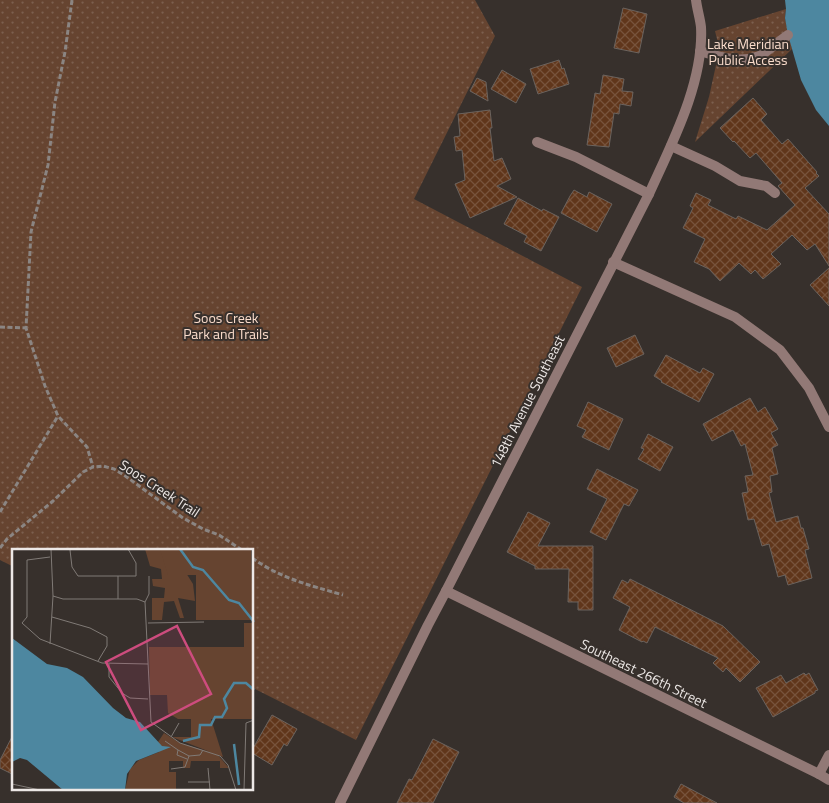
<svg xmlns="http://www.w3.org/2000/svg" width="829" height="803" font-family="'Titillium Web',sans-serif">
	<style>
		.park { fill: url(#park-dots) }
		.water { fill: #4d87a0 }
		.building { fill: url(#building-cross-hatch); stroke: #6b635e }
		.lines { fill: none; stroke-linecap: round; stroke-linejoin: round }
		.path { stroke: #8b8582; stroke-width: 3; stroke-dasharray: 5 2.5; stroke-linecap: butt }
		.service { stroke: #927976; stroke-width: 10 }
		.minor { stroke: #927976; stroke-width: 10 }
		.tertiary { stroke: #927976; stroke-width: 10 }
		.labels { text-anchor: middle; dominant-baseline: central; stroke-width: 4; stroke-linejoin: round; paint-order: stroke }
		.park-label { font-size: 14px; fill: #fadccb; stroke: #37302c }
		.street-label { font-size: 14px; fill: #ede8e6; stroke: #37302c }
		.inset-river { fill: none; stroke: #4d87a0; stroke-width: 2.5 }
		.inset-road { fill: none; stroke: #807a76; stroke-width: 1 }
		.view { fill: #cd4c7e; fill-opacity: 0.15; stroke: #cd4c7e; stroke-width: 2.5 }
		.inset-edge { fill: none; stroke: #ede8e6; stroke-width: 2.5 }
	</style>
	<defs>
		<pattern id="park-dots" width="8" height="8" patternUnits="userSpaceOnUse" patternTransform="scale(1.25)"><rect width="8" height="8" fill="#664430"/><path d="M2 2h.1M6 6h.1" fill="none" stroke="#7c5f4e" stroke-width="1.8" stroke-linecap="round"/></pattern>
		<pattern id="building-cross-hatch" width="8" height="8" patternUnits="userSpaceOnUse" patternTransform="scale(1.25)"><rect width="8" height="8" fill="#60361b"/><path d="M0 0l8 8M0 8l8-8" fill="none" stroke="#77533c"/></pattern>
	</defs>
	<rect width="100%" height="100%" fill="#37302c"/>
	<g class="park">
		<path d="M0,0H475L495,36L414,199L582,287L356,740L253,688L252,550H14V567L0,560Z"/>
		<path d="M786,9L785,18L792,49L695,142L709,97L718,56V43L715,31Z"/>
	</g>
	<path class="water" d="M785,0H829V126L816,110L801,80L788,35L785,18L786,9Z"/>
	<g class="building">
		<path d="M623,8L647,14L639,53L614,48Z"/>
		<path d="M559,60L562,69L564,68L569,84L538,94L530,69Z"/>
		<path d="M502,70L526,84L516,103L491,89Z"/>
		<path d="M603,75L624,79L622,91L633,92L631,106L620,104L619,114L614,113L609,147L587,145L595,93L600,94Z"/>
		<path d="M477,78L486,82L488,101L470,91Z"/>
		<path d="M753,98L767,114L761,120L782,144L788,139L817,172L816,173L819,176L805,188L829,214V266L815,244L807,250L792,235L771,254L781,264L763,279L755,270L751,274L739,263L720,281L709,269L694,262L705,239L683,228L693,208L690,206L696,193L711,200L708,205L736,219L738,216L767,230L795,205L778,186L782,183L756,153L750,158L734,141L733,142L720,128Z"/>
		<path d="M490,110L492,128H490L494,161L502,158L511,179L497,186L517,197L470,218L455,184L465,180L462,150L456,151L454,137L460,136L458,114Z"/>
		<path d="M574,190L587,197L589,192L612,204L597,232L561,213L570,196Z"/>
		<path d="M518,198L542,211L543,209L559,217L541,251L524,242L527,236L504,224Z"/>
		<path d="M829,268V306L810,285Z"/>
		<path d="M635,335L644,354L616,367L607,348Z"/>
		<path d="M666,355L700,373L703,368L714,374L699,402L661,382L662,381L654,376Z"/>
		<path d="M750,398L758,412L765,407L778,429L771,433L778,445L772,448L778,474L770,476L772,492L769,493L776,522L798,516L801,528H803L809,549L805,550L812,578L788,585L785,575L778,577L769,544L762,546L754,519L748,520L742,493L748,492L745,476L753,475L745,444L741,446L733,430L712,441L703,424Z"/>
		<path d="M588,402L623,419L609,450L582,437L586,430L577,426Z"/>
		<path d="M648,434L673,447L660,471L638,459L644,449L641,448Z"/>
		<path d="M597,469L638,490L629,506L624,504L606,540L590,532L607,499L587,489Z"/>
		<path d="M528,512L550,523L538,546H593V610H578V602H568L569,569H535V566L507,552Z"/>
		<path d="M630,579L723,626L760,662L740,682L726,668L723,672L713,663L718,658L655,627L647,643L643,641L642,642L619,630L630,607L613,598L622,580L628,583Z"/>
		<path d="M804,673L806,675L809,673L818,690L815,691V693L773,717L756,688L781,675L786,683Z"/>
		<path d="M272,715L297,729L287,746L284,744L272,765L252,753V750Z"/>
		<path d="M14,733V775L0,768V760Z"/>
		<path d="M433,739L459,752L433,803H397L409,779L412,780Z"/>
		<path d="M681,784L717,803H684L674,797Z"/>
	</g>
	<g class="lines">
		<g class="path">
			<path d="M72,0L65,52L55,102L48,165L31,232L26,328L45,386L58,416L87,447L93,467"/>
			<path d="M0,327L26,328"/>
			<path d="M0,512L58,416"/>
			<path d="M0,548L7,539L53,501L83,472L93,467L103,466L114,469L124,475L183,518L203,529L219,535L242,550"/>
			<path d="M252,558C282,579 309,585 343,595"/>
		</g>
		<g class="service">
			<path d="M760,56L788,35"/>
			<path d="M671,146L715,166L740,181L766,186L775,193"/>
		</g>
		<g class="minor">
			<path d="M700,51C721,57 739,64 760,56"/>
			<path d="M537,142L576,157L649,194"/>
			<path d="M613,262L735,317L780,350L809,388L829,427"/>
			<path d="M446,591L819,774L829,780"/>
			<path d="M819,774L829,755"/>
		</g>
		<path class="tertiary" d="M340,803L428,625L446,591L649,194C671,145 704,83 701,27C700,18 697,9 696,0"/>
	</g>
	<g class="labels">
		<g class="park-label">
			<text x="748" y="43">Lake Meridian<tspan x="748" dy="16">Public Access</tspan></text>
			<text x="226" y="317">Soos Creek<tspan x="226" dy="16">Park and Trails</tspan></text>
		</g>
		<g class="street-label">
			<text transform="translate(527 401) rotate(-63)">148th Avenue Southeast</text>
			<text transform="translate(160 488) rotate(33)">Soos Creek Trail</text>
			<text transform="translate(644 673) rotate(26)">Southeast 266th Street</text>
		</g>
	</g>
	<g transform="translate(12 549)">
		<rect width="241" height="241" fill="#37302c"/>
		<path d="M133,0H159L181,35L183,52L166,49L172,69H168L162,52L152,53L150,71H140V49H152L153,39L141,37L140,30H150L149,20L138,17Z" fill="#664430"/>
		<path d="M148,0H239L241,71H184V26H156ZM232,74H241V170H199L211,208L160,188H179V170H166L156,164L155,146H138L137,98H232ZM152,184L168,194L205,205L217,219H208V212H179L178,219H171V212H157V223H164V241H113L118,220L127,211L147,203L146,193Z" fill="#664430"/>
		<path d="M0,89L35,115L55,119L71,128L101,159L114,169L128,173L150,197L159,198L124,212L115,225L113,241H51L15,211L8,209L0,213Z" fill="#4d87a0"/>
		<path class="inset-river" d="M168,0L181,18L191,21L217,51L227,54L242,73M171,192L187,188L188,176H199L203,168H210L215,159L212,150L222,134H234L242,141M222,195L227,236"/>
		<path class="inset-road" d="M58,1L60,18L66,27H124V14L116,0M41,47L51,50H125L133,53M106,50V27M133,53L139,173L168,194L208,207L216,216L224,241M133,53L137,45V27M40,68L78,79L95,88V97L86,112M10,74L28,90L90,114L136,115M10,74L15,68V11L38,8M136,74L192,73M38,95L41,47L39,0M97,115V128L110,144L118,149L136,150M159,188L167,174M153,192L166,201M175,210L165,206L166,201L177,207M196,219L198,241M159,220L173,218L177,207L188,206L191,201M176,233H198M0,235L28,241M232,241L234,174L242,171"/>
		<path class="view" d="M165,77L199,145L129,181L94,113Z"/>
		<rect width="241" height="241" class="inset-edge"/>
	</g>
</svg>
